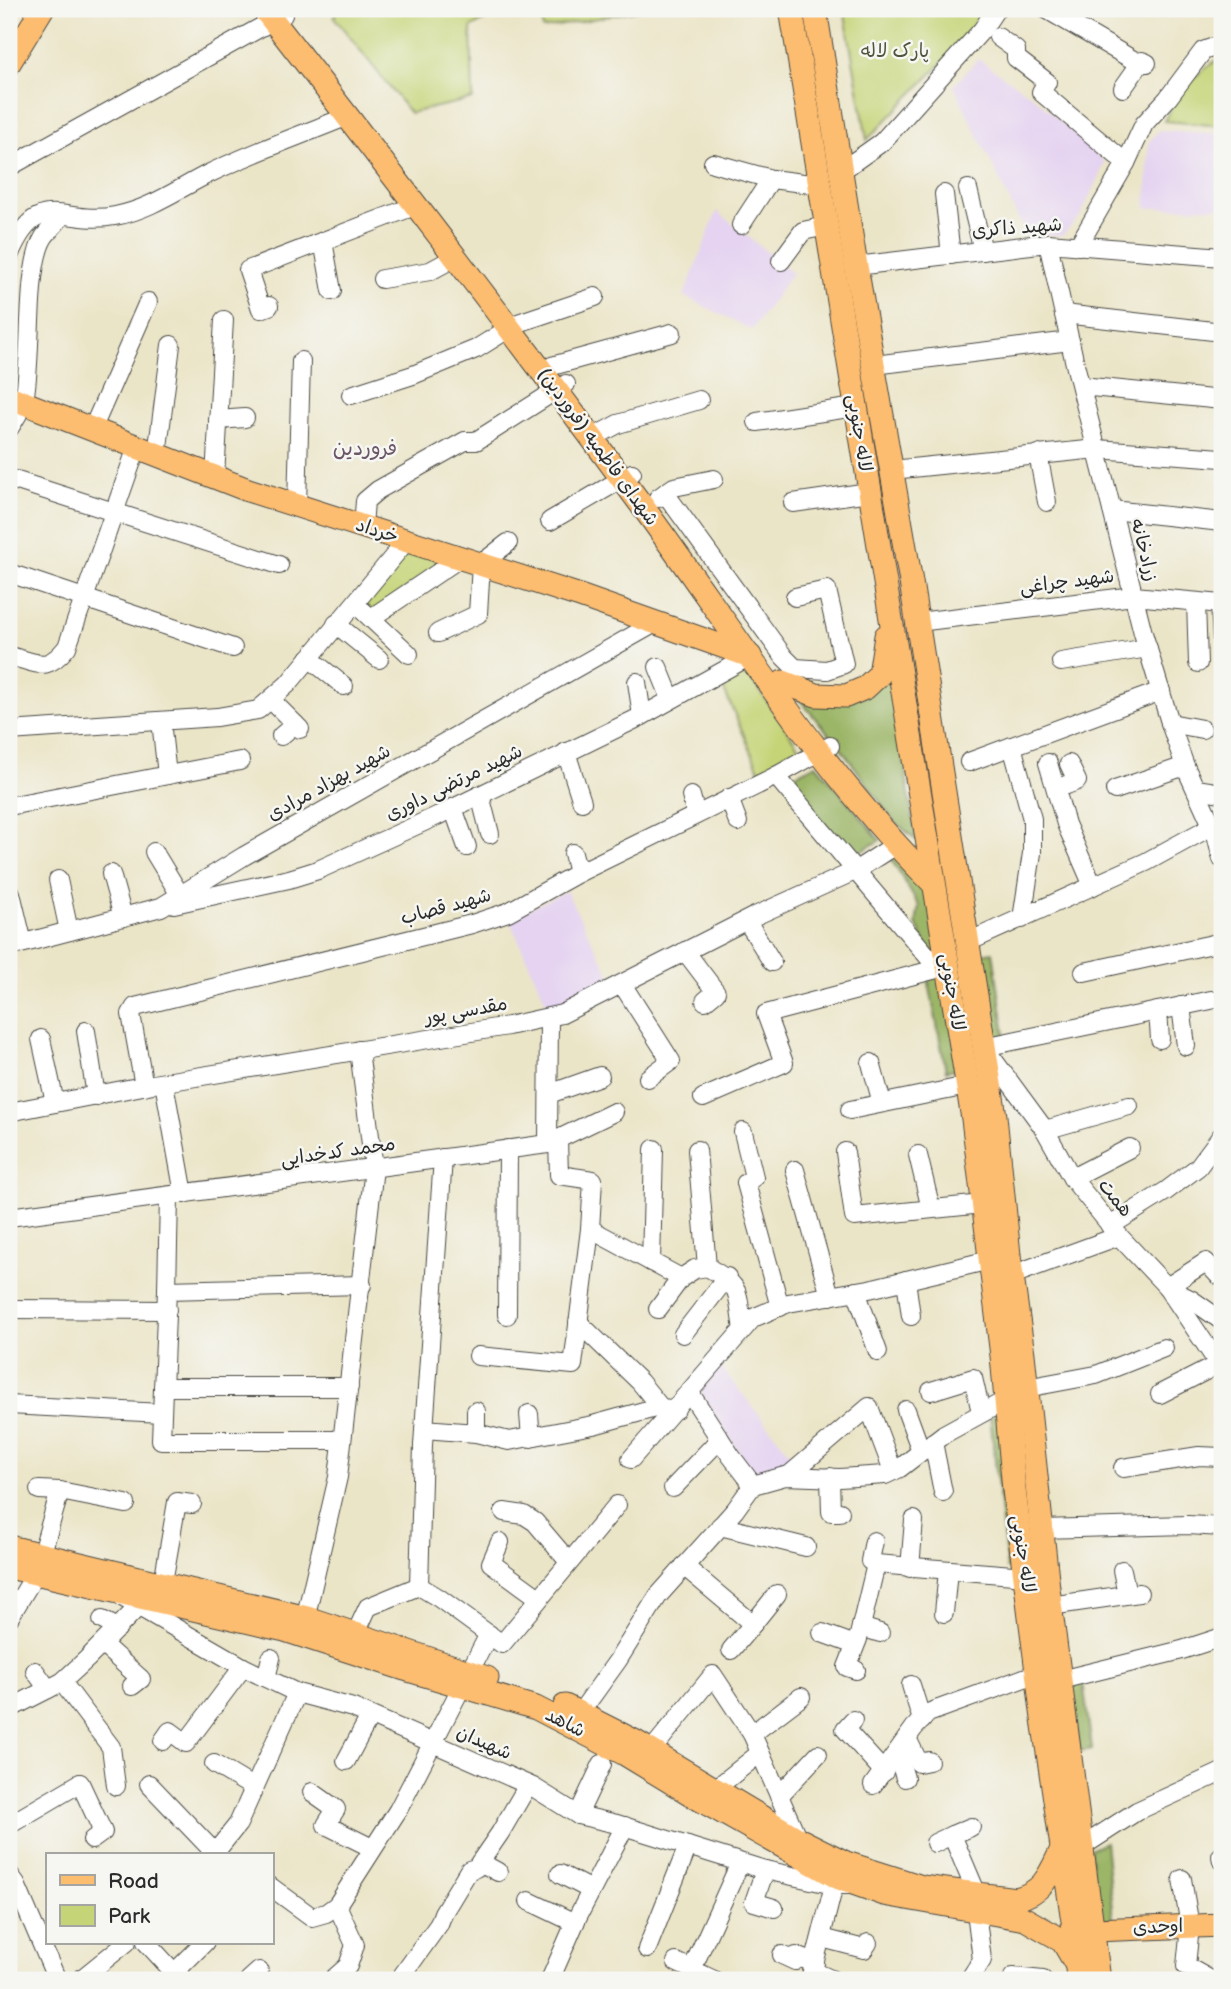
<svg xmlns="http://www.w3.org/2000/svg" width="1231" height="1989" font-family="'Balsamiq Sans','Playpen Sans Arabic',sans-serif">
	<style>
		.built { fill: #e5d3f1 }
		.green { fill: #c5d476; stroke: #788050; stroke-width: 2 }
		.forest { fill: #9cb667; stroke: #647049; stroke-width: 2 }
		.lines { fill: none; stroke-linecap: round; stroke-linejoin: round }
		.minor-casing { stroke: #484743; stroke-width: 20 }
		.major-casing { stroke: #484743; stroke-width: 25 }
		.minor { stroke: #fff; stroke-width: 18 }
		.major { stroke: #fcbd6f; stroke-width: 23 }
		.labels { text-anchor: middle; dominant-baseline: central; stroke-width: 5; stroke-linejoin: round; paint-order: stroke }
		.park-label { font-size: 19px; fill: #52553e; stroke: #f6f6f2 }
		.street-label { font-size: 19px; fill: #2b2b2b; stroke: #f6f6f2 }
		.neighbourhood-label { font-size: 21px; fill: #6c5868; stroke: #f6f6f2 }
	</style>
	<rect width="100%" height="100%" fill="#f6f6f2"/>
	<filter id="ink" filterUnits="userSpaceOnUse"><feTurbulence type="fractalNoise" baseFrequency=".0143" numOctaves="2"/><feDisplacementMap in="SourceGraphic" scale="14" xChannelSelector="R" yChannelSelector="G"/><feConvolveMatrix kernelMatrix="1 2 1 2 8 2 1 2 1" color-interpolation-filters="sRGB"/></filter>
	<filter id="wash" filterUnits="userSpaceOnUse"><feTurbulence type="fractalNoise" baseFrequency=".00686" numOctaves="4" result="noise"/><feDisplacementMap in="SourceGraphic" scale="28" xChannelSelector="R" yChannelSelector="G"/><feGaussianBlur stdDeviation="1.57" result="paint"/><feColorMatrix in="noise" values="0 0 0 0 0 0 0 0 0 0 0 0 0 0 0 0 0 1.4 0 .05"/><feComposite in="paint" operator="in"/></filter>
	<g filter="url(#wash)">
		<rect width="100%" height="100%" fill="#ebe5c8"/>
		<g class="built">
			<path d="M978,59L1034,97L1105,162L1081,215L1063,235L1027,237L954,86Z"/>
			<path d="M1159,130L1222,134V207L1146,208L1149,142Z"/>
			<path d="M717,211L792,273L752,330L684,296Z"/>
			<path d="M566,891L613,981L549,1009L509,919Z"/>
			<path d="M719,1365L796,1461L754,1475L699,1390Z"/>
		</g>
		<g class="green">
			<path d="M338,9H494L490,16L471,28L473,99L410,113L334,17Z"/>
			<path d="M540,9H642L543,29Z"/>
			<path d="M844,9H988L976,28L867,140Z"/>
			<path d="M1222,56V126L1164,121L1184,85Z"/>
			<path d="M408,547L444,563L374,612L362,601Z"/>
			<path d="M746,671L802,752L761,774L721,683Z"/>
		</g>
		<g class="forest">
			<path d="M889,662L916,840L893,820L841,748L799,699L822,704Z"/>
			<path d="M816,764L880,840L852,857L786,779Z"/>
			<path d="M900,854L927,886L941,958L931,954L916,924L919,906L891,859Z"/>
			<path d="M993,952L1005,1035L991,1038L978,954Z"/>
			<path d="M942,976L960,1068L946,1071L928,978Z"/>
			<path d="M1001,1409L1020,1569L1007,1568L990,1415Z"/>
			<path d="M1083,1682L1092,1749L1080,1751L1070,1684Z"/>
			<path d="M1105,1842L1113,1919L1098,1920L1090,1849Z"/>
		</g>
	</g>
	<g filter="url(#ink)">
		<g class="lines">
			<g class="minor-casing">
				<g id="minor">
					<path d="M1046,9L1140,64"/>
					<path d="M998,37L1016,50V58L1047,82L1041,92L1126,163"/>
					<path d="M1123,88L1142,61L1147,63"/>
					<path d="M713,163L771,179"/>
					<path d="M9,167L283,15"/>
					<path d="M841,171L882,142L982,30L996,9"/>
					<path d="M968,189L983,251"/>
					<path d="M944,194L951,255"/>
					<path d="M741,225L771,179L819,185"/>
					<path d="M323,241L332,291"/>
					<path d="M1048,243L1075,364L1143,633L1172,729L1185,766L1216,834L1222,859"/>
					<path d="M1078,246L1126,163L1144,124L1168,98L1203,51L1217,46H1222"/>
					<path d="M9,256C38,187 61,226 115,216C149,210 178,189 208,174C253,152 302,135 348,116"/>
					<path d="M781,261L803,231L826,226"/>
					<path d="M856,266L1048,243L1222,257"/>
					<path d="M382,279L430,271L456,257"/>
					<path d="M269,306L261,309L248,270L417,205"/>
					<path d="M1064,314L1222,332"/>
					<path d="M874,365L1070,341"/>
					<path d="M543,371L552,366L672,333"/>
					<path d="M1081,386L1222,400"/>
					<path d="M351,395L413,375L476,349L518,323L595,297"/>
					<path d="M218,420L245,418"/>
					<path d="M757,422L855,407"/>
					<path d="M9,429C14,420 22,410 24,400C33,360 25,267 44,237C49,230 56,223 62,216"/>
					<path d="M92,430L148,302"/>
					<path d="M592,438L618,424L699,400"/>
					<path d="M1038,454L1047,502"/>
					<path d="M157,455L171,345"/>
					<path d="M892,470L1097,449L1222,458"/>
					<path d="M215,477L224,320"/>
					<path d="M11,479L279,565"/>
					<path d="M665,493L784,657L795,668L827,670L844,664L827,590L795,597"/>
					<path d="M658,498L674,487L714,479"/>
					<path d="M793,503L869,492"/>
					<path d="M297,505L301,361"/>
					<path d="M1112,510L1222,522"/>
					<path d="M550,521L632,473"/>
					<path d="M363,526L365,501L378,490L465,441H476L566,384"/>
					<path d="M9,573L233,648"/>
					<path d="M1196,602L1198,663"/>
					<path d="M1220,604L1222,642"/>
					<path d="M363,611L409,654"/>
					<path d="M371,618L460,558"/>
					<path d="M918,622L1134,596L1222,604"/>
					<path d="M336,624L379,659"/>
					<path d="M438,633L478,614L481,564L508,543"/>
					<path d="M9,656C39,663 46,673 67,647L137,447"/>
					<path d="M309,658L344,686"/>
					<path d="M1061,662L1148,648"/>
					<path d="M658,667L671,699"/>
					<path d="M637,682L642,716"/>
					<path d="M271,700L300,729"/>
					<path d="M161,721L167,775"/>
					<path d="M1170,723L1202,729"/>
					<path d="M9,731L217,717L258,710L288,684L407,540"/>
					<path d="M281,736L295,724"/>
					<path d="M1012,746L1032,819V853L1022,919"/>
					<path d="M566,752L582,802"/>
					<path d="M969,762L1161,691"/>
					<path d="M1048,763L1066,824L1093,886"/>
					<path d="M776,776L930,959L948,966"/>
					<path d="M1056,789L1077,781L1069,764"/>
					<path d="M1196,789L1222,793"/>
					<path d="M1115,790L1185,766"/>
					<path d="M480,795L490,834"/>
					<path d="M691,796L696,815"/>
					<path d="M729,798L738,822"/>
					<path d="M9,806L240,761"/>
					<path d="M453,808L467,847"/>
					<path d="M154,852L180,895"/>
					<path d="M573,853L578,873"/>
					<path d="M111,874L123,917"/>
					<path d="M58,880L69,931"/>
					<path d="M11,893L23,943"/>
					<path d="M174,904L289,879L318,870L437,816L642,716L750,656"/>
					<path d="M747,921L772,962"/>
					<path d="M968,942L1146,862L1212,826"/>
					<path d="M9,947L161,907L244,856L657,622"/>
					<path d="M685,951L716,992L705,1001"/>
					<path d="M1084,972L1222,942"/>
					<path d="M622,984L671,1061L648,1078"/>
					<path d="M1211,1000L984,1047L1045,1130L1072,1178L1119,1236L1167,1287L1222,1369"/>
					<path d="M1181,1006L1186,1046"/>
					<path d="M1158,1011L1160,1039"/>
					<path d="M86,1031L96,1096"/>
					<path d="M41,1039L55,1103"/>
					<path d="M871,1063L882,1103"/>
					<path d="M164,1083L184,1194"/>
					<path d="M144,1086L131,1014L135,1007L472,924L508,912L578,873L776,776L830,746"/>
					<path d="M549,1094L600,1076"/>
					<path d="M703,1098L784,1063L766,1014L948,966"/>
					<path d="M850,1110L967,1086"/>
					<path d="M9,1112L153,1084L508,1026L562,1014L755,916L855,871L895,845"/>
					<path d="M1045,1130L1129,1106"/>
					<path d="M743,1132L754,1177L746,1183L780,1307"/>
					<path d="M548,1144L614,1112"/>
					<path d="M697,1150L707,1267"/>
					<path d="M845,1152L854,1217L983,1204"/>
					<path d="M918,1155L931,1209"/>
					<path d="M795,1170L830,1296"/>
					<path d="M1072,1178L1130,1148"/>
					<path d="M169,1197L167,1290L161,1440H342"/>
					<path d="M9,1217L548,1144L549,1017"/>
					<path d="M1110,1226L1166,1191L1198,1167L1222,1135"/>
					<path d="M590,1229L681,1278L695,1269L707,1267C744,1287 736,1291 743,1329"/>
					<path d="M651,1262L654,1149"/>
					<path d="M1012,1275L1119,1236"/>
					<path d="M906,1280L911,1316"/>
					<path d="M1167,1287L1206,1262L1218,1275L1222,1273"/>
					<path d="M1170,1289L1192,1300L1222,1321"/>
					<path d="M167,1290L362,1285"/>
					<path d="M856,1291L878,1352"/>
					<path d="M9,1309L167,1310"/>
					<path d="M658,1309L681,1278"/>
					<path d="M507,1315L508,1149"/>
					<path d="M578,1322L640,1382L661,1408"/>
					<path d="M683,1334L727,1277"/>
					<path d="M478,1356L573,1365L590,1229L593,1180L559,1175L558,1139"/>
					<path d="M163,1387H349"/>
					<path d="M1026,1388L1096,1375L1164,1348"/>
					<path d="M931,1391L973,1378L981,1412"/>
					<path d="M690,1393L731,1456L753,1485"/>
					<path d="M1160,1394L1219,1364"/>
					<path d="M9,1405L162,1413"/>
					<path d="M906,1410L921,1451"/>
					<path d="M476,1411V1433"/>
					<path d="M529,1414L531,1438"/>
					<path d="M424,1429L476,1433L509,1441L593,1425L655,1408L676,1409"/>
					<path d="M933,1442L943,1492"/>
					<path d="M631,1459L753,1318L788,1303L869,1289L990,1260"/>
					<path d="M1123,1468L1199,1456L1222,1457"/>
					<path d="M788,1476L869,1407L893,1471"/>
					<path d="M830,1477L831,1512H840"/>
					<path d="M673,1488L720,1439"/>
					<path d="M39,1490L60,1491"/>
					<path d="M504,1512L524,1515L535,1522L569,1562"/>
					<path d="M720,1526L806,1547"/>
					<path d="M1041,1529L1188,1525L1222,1527"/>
					<path d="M874,1541L870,1561L876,1564"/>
					<path d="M500,1542L491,1563L539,1598"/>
					<path d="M684,1566L753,1624L777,1594"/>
					<path d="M910,1568L914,1520"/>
					<path d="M1122,1570L1127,1594"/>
					<path d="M419,1586L423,1445L443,1158"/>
					<path d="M161,1594L177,1502L192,1504"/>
					<path d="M122,1597L243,1667L297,1693L353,1708L533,1787L578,1815L617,1824L765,1870L834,1885H849"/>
					<path d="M1050,1606L1139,1593"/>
					<path d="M944,1613L948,1570"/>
					<path d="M9,1618L36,1573L60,1491L126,1504"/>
					<path d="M102,1620L118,1628"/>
					<path d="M861,1627L880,1633"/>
					<path d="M303,1628L338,1477L374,1168L359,1050"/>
					<path d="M356,1633L368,1607L419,1586L439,1598L502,1644L617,1505"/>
					<path d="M822,1633L855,1645"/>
					<path d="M102,1644L141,1679L132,1686"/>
					<path d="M731,1650L753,1624"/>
					<path d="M856,1670L847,1667L858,1639L876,1564L1027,1576"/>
					<path d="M35,1671L48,1689"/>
					<path d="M266,1678L271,1658"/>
					<path d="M1060,1680L1182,1650L1222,1637"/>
					<path d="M62,1682L111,1747L116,1786"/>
					<path d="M911,1685L922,1720"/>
					<path d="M9,1709L62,1682L87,1659L138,1607"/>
					<path d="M580,1713L618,1660L658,1596L735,1510L753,1485L785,1476L840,1478L885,1475L900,1468L944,1434L1006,1400"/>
					<path d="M853,1720L845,1729L884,1772"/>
					<path d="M752,1734L801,1697"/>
					<path d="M907,1738L919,1763L929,1761"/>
					<path d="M163,1741L170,1731L186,1743L243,1667"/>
					<path d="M651,1751L713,1675L752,1734L798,1839"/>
					<path d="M897,1752L905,1778"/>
					<path d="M346,1761L370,1716"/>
					<path d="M214,1764L254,1788"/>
					<path d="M149,1784L215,1853"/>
					<path d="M873,1785L914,1728L928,1713L1038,1673"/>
					<path d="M715,1789L760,1753"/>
					<path d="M312,1792L336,1809L326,1825L372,1848"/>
					<path d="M779,1796L818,1754"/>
					<path d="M578,1815L602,1764"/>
					<path d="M9,1825L80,1783L103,1832L92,1840"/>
					<path d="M935,1843L952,1835"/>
					<path d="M1083,1846L1137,1811L1222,1772"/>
					<path d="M214,1854L238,1824L297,1693"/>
					<path d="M1221,1856L1222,1861"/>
					<path d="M480,1862L498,1872"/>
					<path d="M765,1870L754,1902L774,1908"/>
					<path d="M9,1874L15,1882L57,1980"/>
					<path d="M560,1874L591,1890"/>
					<path d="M1182,1879L1190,1926L1186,1966L1211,1980"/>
					<path d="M271,1887L312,1917L326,1913L337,1905L398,1810L489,1634"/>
					<path d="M529,1901L575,1923"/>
					<path d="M822,1938L864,1949L868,1943"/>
					<path d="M146,1942L181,1980"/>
					<path d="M647,1949L688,1846"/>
					<path d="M782,1955L795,1961L796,1956L815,1963"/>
					<path d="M676,1962L714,1980"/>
					<path d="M692,1969L740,1863"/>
					<path d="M813,1971L833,1980"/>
					<path d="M174,1973L205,1942"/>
					<path d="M1013,1977L1043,1980"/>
					<path d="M80,1980L127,1942"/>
					<path d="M249,1980L259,1971"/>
					<path d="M332,1980L348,1966L355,1945L337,1905"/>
					<path d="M399,1980L439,1924L443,1913L469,1870L476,1868L500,1833L528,1785"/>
					<path d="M550,1980L578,1916L625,1826"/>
					<path d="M810,1980L834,1885"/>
					<path d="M969,1980L982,1960L976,1911L977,1894L952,1835L971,1827"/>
				</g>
			</g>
			<g class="major-casing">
				<g id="major">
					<path d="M264,9C392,173 519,339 643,507C736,634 821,771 933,883"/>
					<path d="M791,9L973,1119L1002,1356L1014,1490L1043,1719L1073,1921L1078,1980"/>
					<path d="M815,9L856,266L911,582L995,1116L1009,1255L1023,1354L1048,1588L1099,1980"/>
					<path d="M9,63L42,9"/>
					<path d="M9,397L248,490L577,595L750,656"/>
					<path d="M783,682L816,695L846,696L865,688L880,674L886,636"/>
					<path d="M9,1547L307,1618L487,1678"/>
					<path d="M9,1567L285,1630L405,1669L536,1708L625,1754L699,1799L839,1878L884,1894L1025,1919L1062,1940L1076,1964"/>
					<path d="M565,1706L636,1742L798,1839L846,1863L922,1887L1016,1899C1045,1892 1050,1873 1063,1847"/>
					<path d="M1094,1930L1222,1925"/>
				</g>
			</g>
			<use href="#minor" class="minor"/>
			<use href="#major" class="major"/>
		</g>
	</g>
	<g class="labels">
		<g class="park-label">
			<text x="895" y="51">پارک لاله</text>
		</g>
		<g class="street-label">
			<text transform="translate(1017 228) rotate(-4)">شهید ذاکری</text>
			<text transform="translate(859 433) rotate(81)">لاله جنوبی</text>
			<text transform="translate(598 447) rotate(54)">شهدای فاطمیه (فروردین)</text>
			<text transform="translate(377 531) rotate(18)">خرداد</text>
			<text transform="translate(1144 550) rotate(76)">زرادخانه</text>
			<text transform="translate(1067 582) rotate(-7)">شهید چراغی</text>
			<text transform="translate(329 783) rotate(-29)">شهید بهزاد مرادی</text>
			<text transform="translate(454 783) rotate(-26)">شهید مرتضی داوری</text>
			<text transform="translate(446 907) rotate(-15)">شهید قصاب</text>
			<text transform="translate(952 992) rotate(81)">لاله جنوبی</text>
			<text transform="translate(466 1011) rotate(-10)">مقدسی پور</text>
			<text transform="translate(338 1152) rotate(-8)">محمد کدخدایی</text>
			<text transform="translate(1115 1198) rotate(51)">همت</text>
			<text transform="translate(1023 1554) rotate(82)">لاله جنوبی</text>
			<text transform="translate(565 1723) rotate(27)">شاهد</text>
			<text transform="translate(484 1743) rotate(24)">شهیدان</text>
			<text transform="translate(1158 1927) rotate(-2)">اوحدی</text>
		</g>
		<g class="neighbourhood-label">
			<text x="365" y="448">فروردین</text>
		</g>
	</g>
	<rect width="1231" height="1989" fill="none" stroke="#f6f6f2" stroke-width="35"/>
	<rect x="46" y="1853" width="228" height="91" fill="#f6f6f2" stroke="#a5a5a2" stroke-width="2"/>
	<rect x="60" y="1875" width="35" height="10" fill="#fcbd6f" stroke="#a5a5a2" stroke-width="2"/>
	<text x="108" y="1888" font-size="21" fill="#2b2b2b">Road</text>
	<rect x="60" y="1905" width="35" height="21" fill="#c5d476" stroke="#a5a5a2" stroke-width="2"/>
	<text x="108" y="1923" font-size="21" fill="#2b2b2b">Park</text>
</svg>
